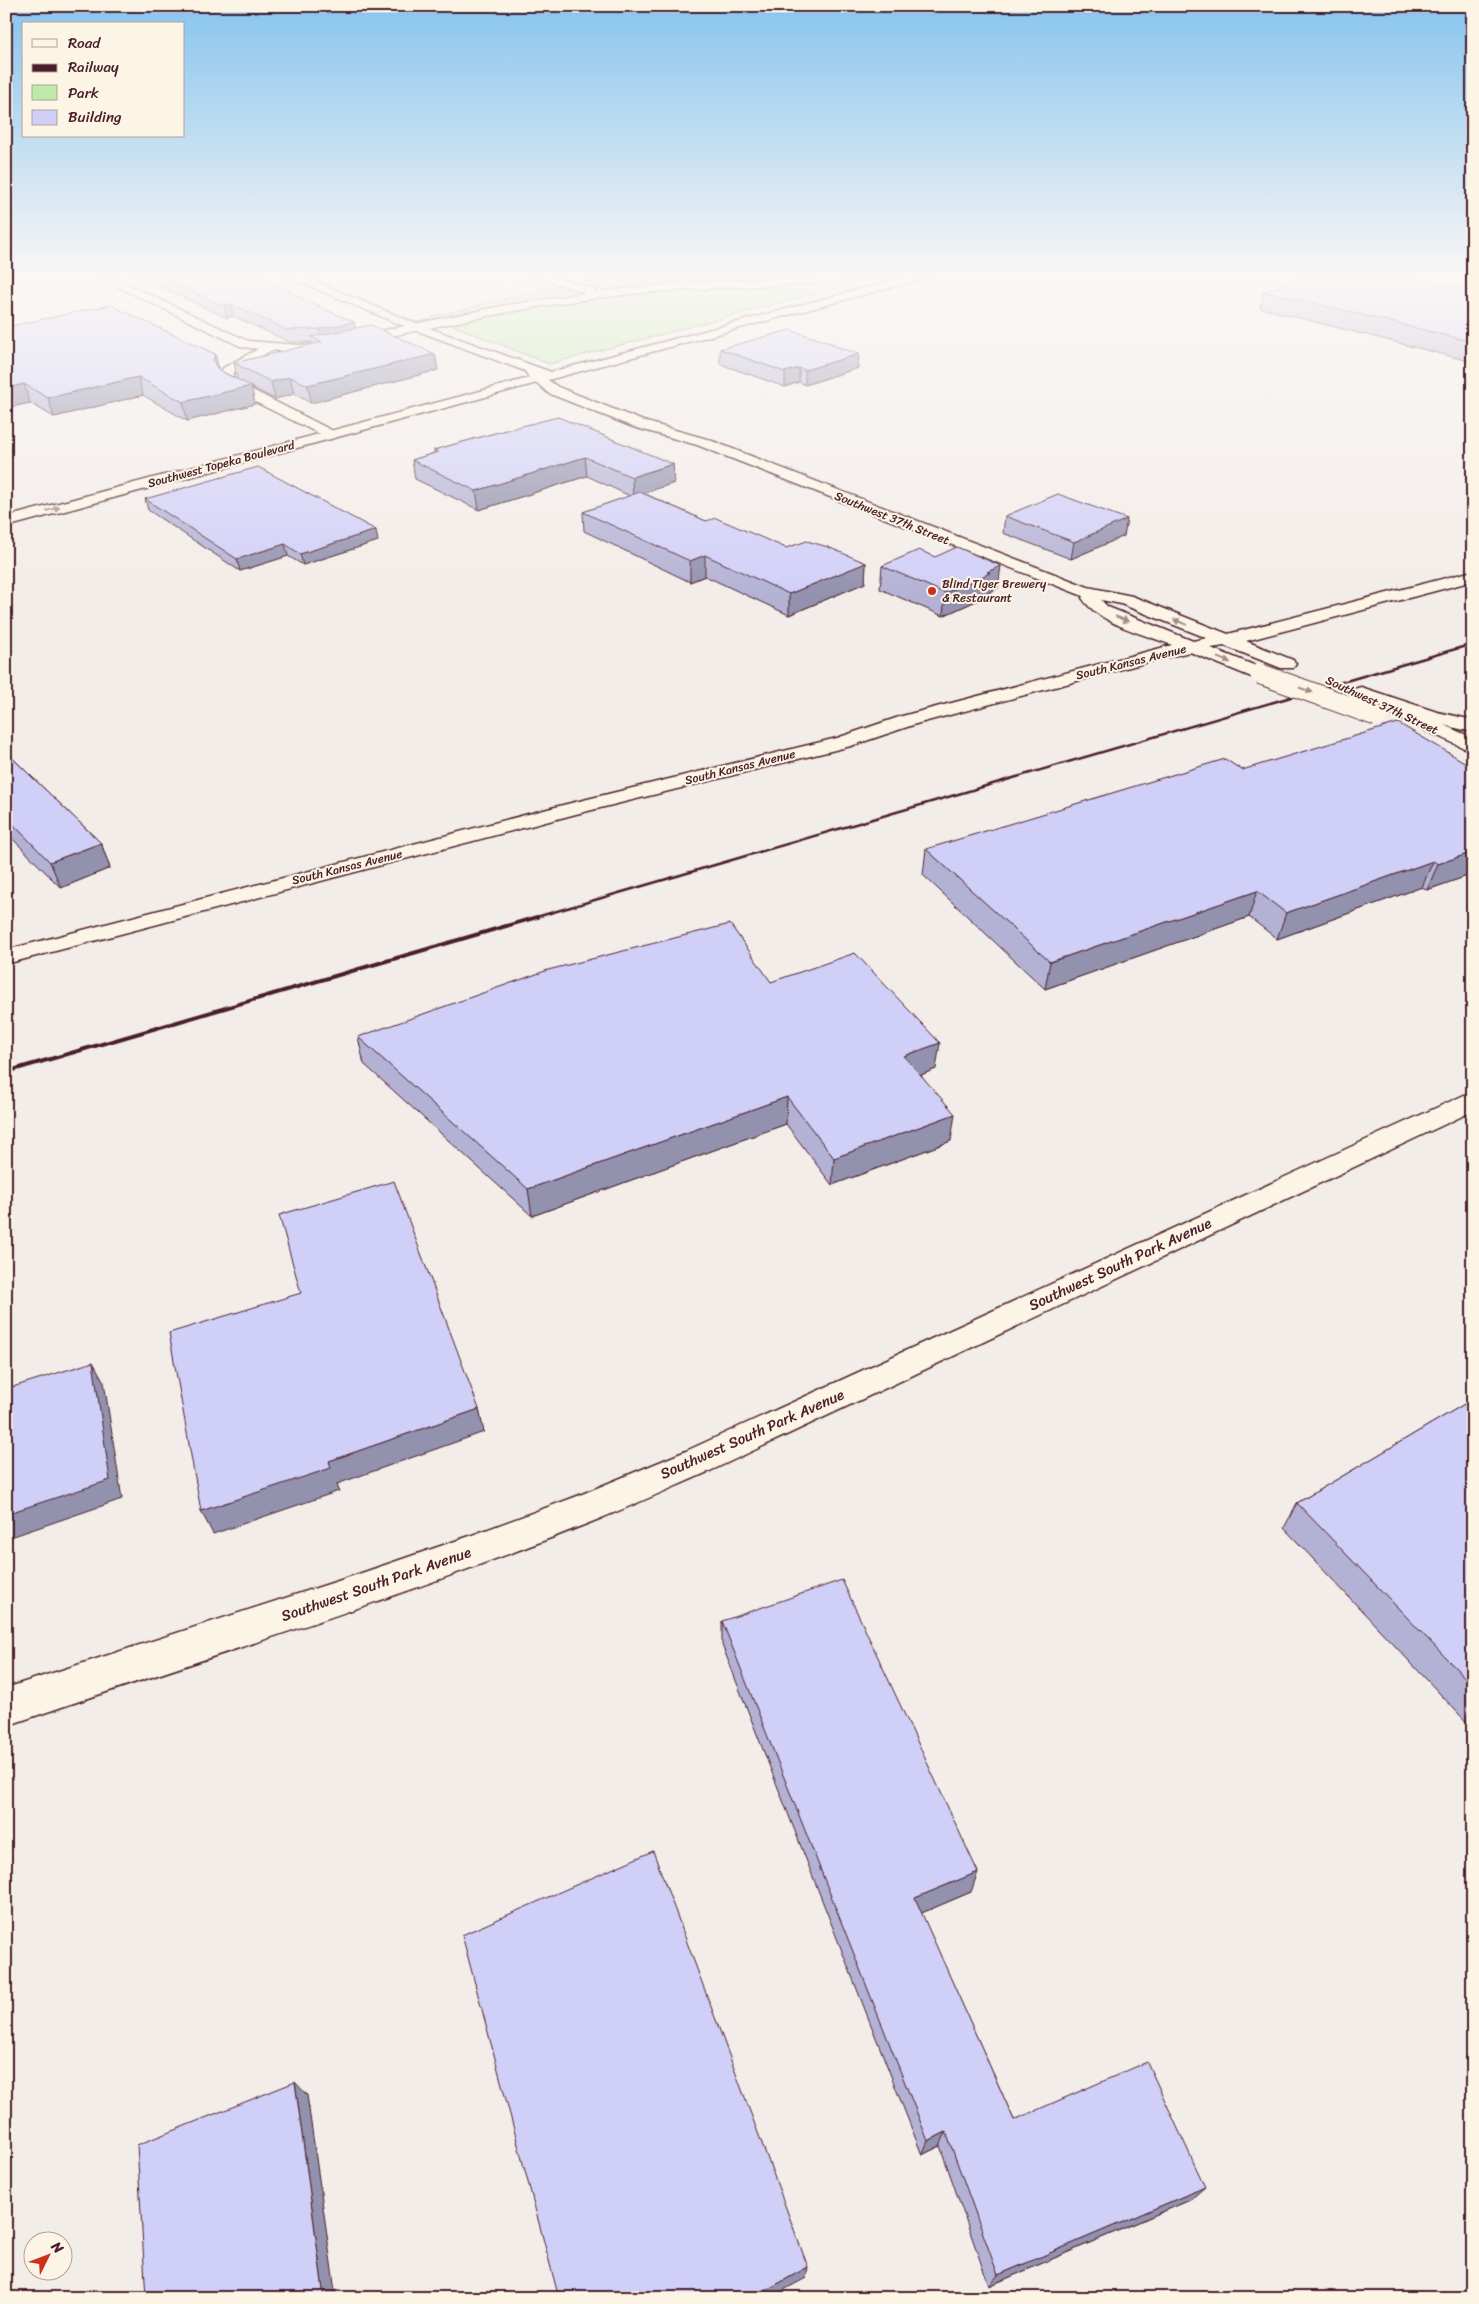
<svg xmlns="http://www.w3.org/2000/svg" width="1479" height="2304" font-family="Sriracha,sans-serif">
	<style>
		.green { fill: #beeba8; stroke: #84856a }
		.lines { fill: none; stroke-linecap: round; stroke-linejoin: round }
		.minor-casing { stroke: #4a1f2b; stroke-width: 3 }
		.major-casing { stroke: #4a1f2b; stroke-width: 3 }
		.minor { fill: #fcf5e5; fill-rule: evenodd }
		.major { fill: #fcf5e5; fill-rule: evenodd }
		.rail-far2 { stroke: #4a1f2b; stroke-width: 2 }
		.rail-far1 { stroke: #4a1f2b; stroke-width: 2.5 }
		.rail { stroke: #4a1f2b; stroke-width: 4 }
		.major-bridge-casing { stroke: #4a1f2b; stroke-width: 22; stroke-linecap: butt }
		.major-bridge { stroke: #fcf5e5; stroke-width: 20 }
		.wall { fill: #b3b2d5; stroke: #4a1f2b }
		.shaded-wall { fill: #9291ae; stroke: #4a1f2b }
		.building { fill: #d0cff8; stroke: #4a1f2b }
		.oneway { fill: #a38a88 }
		.poi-dot { fill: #c8321e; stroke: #fcf5e5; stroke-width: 2 }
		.labels { text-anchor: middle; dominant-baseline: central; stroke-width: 4; stroke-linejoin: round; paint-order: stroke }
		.far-street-label { font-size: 12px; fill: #4a1f2b; stroke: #fcf5e5 }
		.far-poi-label { font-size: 12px; fill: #4a1f2b; stroke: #fcf5e5; text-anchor: start }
		.street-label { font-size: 15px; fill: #4a1f2b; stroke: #fcf5e5 }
	</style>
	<rect width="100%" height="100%" fill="#f3ede9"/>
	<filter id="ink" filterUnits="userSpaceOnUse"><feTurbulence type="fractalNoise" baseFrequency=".02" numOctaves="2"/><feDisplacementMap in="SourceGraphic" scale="10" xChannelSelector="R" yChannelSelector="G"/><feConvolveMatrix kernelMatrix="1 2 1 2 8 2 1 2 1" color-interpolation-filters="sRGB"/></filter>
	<g filter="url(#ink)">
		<path class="green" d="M607,274H890L549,364L432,317Z"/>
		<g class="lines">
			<g class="minor-casing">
				<g id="minor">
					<path d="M92,274H106L248,341L299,345L322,343L502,306L586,293L528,274H545L594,289L595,292L682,283L895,274L890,277C795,288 699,285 604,297C509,309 416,331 322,351L299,353L272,350L233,373V380L335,432L337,435L330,439L223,386L219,378L223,368L258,349L242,347Z"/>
					<path d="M1361,687L1437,712L1473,720V732L1425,721L1354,697L1352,693L1354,689Z"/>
					<path d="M1473,1091V1111L710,1471C673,1487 636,1504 599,1519C405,1597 204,1658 6,1726V1688L341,1580L467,1537L575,1497L686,1451Z"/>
				</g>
			</g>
			<g class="major-casing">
				<g id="major">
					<path d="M282,274H297L407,320L551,372L916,274H934L933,276L548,380L558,387L643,421L707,439L1088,587L1132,596L1228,634L1473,571V581L1246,641L1293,660L1296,664L1293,668H1281L1225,646L1211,648L1266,670L1269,674L1266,678H1254L1190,652L1163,658L916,724L851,746L576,814L6,964V950L563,805L837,738L902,716L1172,645C1144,634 1099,624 1082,598L1083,596L697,445L633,427L548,393L537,383L6,527V517L529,378L525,371L399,324ZM1101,600L1121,604L1207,638L1193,641L1108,607Z"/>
					<path d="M1394,703L1473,738V752L1387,713L1384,709L1387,705Z"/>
				</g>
			</g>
			<use href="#minor" class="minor"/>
			<use href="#major" class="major"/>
			<path class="rail-far2" d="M1462,647L1473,644"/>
			<path class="rail-far1" d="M533,918L1466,646"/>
			<path class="rail" d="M6,1072L537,917"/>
			<g class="major-bridge-casing">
				<path id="major-bridge" d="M1260,674L1377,716"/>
			</g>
			<use href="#major-bridge" class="major-bridge"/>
		</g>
		<g class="wall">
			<path d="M133,274H253L320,308L354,322L355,329L435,354L438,370L311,403L294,394L275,399L251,387L255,404L187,421L143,395L54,417L30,403L6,408V327L215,354L219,370L237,379L234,363L312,345V342H290L233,316L227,318Z"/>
			<path d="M1264,291L1473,292V362L1260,308Z"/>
			<path d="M834,345L858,368L805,385L799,382L785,387L720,364V349Z"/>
			<path d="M506,430L673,464L674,483L643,493L706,521L786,548L866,563L865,583L789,615L705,576L690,582L584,531L583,512L630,496L587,476L479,510L415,479L412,460L434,453V450Z"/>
			<path d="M145,499L378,541L303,565L288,556L240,571L148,510Z"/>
			<path d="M1005,516L1127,519L1124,536L1071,559L1003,533Z"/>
			<path d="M882,566L998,588L988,593L987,596L943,616L880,589Z"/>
			<path d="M6,752L101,843L110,868L61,888L6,832Z"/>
			<path d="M1473,767V874L1427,890L1422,887L1277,939L1249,917L1045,989L923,875L926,849L1242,770Z"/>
			<path d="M358,1037L936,1069L921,1075L951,1141L832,1185L786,1124L532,1216L364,1064Z"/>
			<path d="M1473,1399V1729L1284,1528L1297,1503Z"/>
			<path d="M722,1621L971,1892L921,1913L1014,2120L1190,2200L989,2286L940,2146L922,2155L722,1645Z"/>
		</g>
		<g class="shaded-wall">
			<path d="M231,304L233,316L227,318L224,306Z"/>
			<path d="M354,322L356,334L322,341L319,329Z"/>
			<path d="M215,354L219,372L213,361Z"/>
			<path d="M435,354L438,370L311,403L308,385Z"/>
			<path d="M859,354L858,368L805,385V370Z"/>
			<path d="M799,368V382L785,387V372Z"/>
			<path d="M138,377L143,395L54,417L48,398Z"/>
			<path d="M290,377L294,394L275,399L271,382Z"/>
			<path d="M24,384L30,403L6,408V388Z"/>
			<path d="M251,386L255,404L187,421L183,402Z"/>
			<path d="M585,457L587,476L479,510L476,491Z"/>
			<path d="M673,464L674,483L633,497L632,477Z"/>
			<path d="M1127,519L1124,536L1071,559L1074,542Z"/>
			<path d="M376,530L378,541L303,565L300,554Z"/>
			<path d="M285,544L288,556L240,571L237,559Z"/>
			<path d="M705,555V576L690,582V561Z"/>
			<path d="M866,563L865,583L789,615V594Z"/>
			<path d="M1001,566L998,588L988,593L987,596L943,616L945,593L987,572Z"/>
			<path d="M101,843L110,868L61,888L50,862Z"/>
			<path d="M1473,852V874L1427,890L1438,864Z"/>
			<path d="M1433,861L1422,887L1277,939L1286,913Z"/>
			<path d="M1257,891L1249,917L1045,989L1050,962Z"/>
			<path d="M940,1043L936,1069L901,1083L904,1056Z"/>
			<path d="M787,1097L786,1124L532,1216L528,1189Z"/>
			<path d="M955,1114L951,1141L832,1185L834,1158Z"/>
			<path d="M93,1362L104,1382L122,1499L8,1538L6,1536V1514Z"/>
			<path d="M479,1409L484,1432L337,1484L339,1491L213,1534L201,1511L329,1461Z"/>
			<path d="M978,1872L971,1892L910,1918L915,1898Z"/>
			<path d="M295,2082L307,2095L336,2298H324Z"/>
			<path d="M946,2132L940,2146L922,2155L928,2141Z"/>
			<path d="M1205,2187L1190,2200L989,2286L998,2275Z"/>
			<path d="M808,2267L806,2278L769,2298H752Z"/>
		</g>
		<g class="building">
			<path d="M155,274H253L292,291L288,292L320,306H317L354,322L319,329L287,330L231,304L224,306Z"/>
			<path d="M1315,274H1392L1473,292V342L1264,291Z"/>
			<path d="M110,305L215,354L213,361L218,370L251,386L183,402L138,377L48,398L24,384L6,388V327Z"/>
			<path d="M371,325L435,354L308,385L290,377L271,382L234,363L322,342L311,337Z"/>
			<path d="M790,330L834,344L832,345L859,354L805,370L799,368L785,372L720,349Z"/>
			<path d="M558,417L673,464L632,477L585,457L476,491L412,460L438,452L434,450L506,430Z"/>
			<path d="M258,467L376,530L300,554L285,544L237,559L145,499Z"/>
			<path d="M640,492L706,521L716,518L786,548L807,541L828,547L866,563L789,594L705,555L690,561L583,512Z"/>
			<path d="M1058,494L1127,519L1074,542L1005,516Z"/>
			<path d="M957,547L1001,566L987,572L990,573L945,593L882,566L919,550L935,557Z"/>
			<path d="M1398,723L1473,767V852L1438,864L1433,861L1286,913L1257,891L1050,962L926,849L1225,759L1242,770Z"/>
			<path d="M6,752L101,843L50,862L6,817Z"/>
			<path d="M730,924L771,982L855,953L940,1043L904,1056L955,1114L834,1158L787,1097L528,1189L358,1037L548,970Z"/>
			<path d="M394,1181L479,1409L329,1461L331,1468L201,1511L169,1333L301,1293L279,1215Z"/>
			<path d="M93,1362L110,1480L6,1514V1389Z"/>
			<path d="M1473,1399V1686L1297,1503Z"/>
			<path d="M842,1580L978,1872L915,1898L1014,2120L1147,2062L1205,2187L998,2275L946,2132L928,2141L722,1621Z"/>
			<path d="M653,1851L808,2267L752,2298H559L462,1935Z"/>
			<path d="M295,2082L324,2298H146L137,2145Z"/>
		</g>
		<defs><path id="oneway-solid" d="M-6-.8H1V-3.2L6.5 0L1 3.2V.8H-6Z" transform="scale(1.25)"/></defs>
		<g class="oneway">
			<use href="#oneway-solid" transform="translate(53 509) rotate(-15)"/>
			<use href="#oneway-solid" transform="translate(1122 619) rotate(22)"/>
			<use href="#oneway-solid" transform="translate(1180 622) rotate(-158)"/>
			<use href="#oneway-solid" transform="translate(1224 660) rotate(21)"/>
			<use href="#oneway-solid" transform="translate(1306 690) rotate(19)"/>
		</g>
	</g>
	<linearGradient id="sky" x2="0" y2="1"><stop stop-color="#87c4ef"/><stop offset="0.46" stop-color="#faf7f5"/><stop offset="1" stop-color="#faf7f5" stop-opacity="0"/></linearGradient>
	<rect width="1479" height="597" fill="url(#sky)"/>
	<circle class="poi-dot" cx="932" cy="591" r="5"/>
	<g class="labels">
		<g class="far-street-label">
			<text transform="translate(221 464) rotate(-15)">Southwest Topeka Boulevard</text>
			<text transform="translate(892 518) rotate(22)">Southwest 37th Street</text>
			<text transform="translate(1131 662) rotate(-14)">South Kansas Avenue</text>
			<text transform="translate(1382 705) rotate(25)">Southwest 37th Street</text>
			<text transform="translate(740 767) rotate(-14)">South Kansas Avenue</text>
			<text transform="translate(347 867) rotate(-14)">South Kansas Avenue</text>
		</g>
		<g class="far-poi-label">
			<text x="942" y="584">Blind Tiger Brewery<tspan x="942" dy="14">&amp; Restaurant</tspan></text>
		</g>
		<g class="street-label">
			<text transform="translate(1120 1264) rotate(-25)">Southwest South Park Avenue</text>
			<text transform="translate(752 1434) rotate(-24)">Southwest South Park Avenue</text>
			<text transform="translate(376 1584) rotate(-19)">Southwest South Park Avenue</text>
		</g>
	</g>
	<rect width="1479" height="2304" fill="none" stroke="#fcf5e5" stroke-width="25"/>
	<rect x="12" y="12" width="1454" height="2279" fill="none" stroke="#4a1f2b" stroke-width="2" filter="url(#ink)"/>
	<rect x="22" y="22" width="162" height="115" fill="#fcf5e5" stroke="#b59f9b"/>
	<rect x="32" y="39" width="25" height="8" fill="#fcf5e5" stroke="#b59f9b"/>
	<text x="68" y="48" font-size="15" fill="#4a1f2b">Road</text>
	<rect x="32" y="64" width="25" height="8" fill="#4a1f2b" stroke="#b59f9b"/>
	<text x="68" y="72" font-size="15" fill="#4a1f2b">Railway</text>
	<rect x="32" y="85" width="25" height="15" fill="#beeba8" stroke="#b59f9b"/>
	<text x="68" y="98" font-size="15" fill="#4a1f2b">Park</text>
	<rect x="32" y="110" width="25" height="15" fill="#d0cff8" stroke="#b59f9b"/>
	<text x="68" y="122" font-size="15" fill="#4a1f2b">Building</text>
	<g transform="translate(48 2256) rotate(48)"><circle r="24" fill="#fcf5e5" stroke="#b59f9b"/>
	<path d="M0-4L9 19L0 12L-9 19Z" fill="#c8321e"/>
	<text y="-8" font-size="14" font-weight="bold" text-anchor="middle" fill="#4a1f2b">N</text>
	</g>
</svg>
